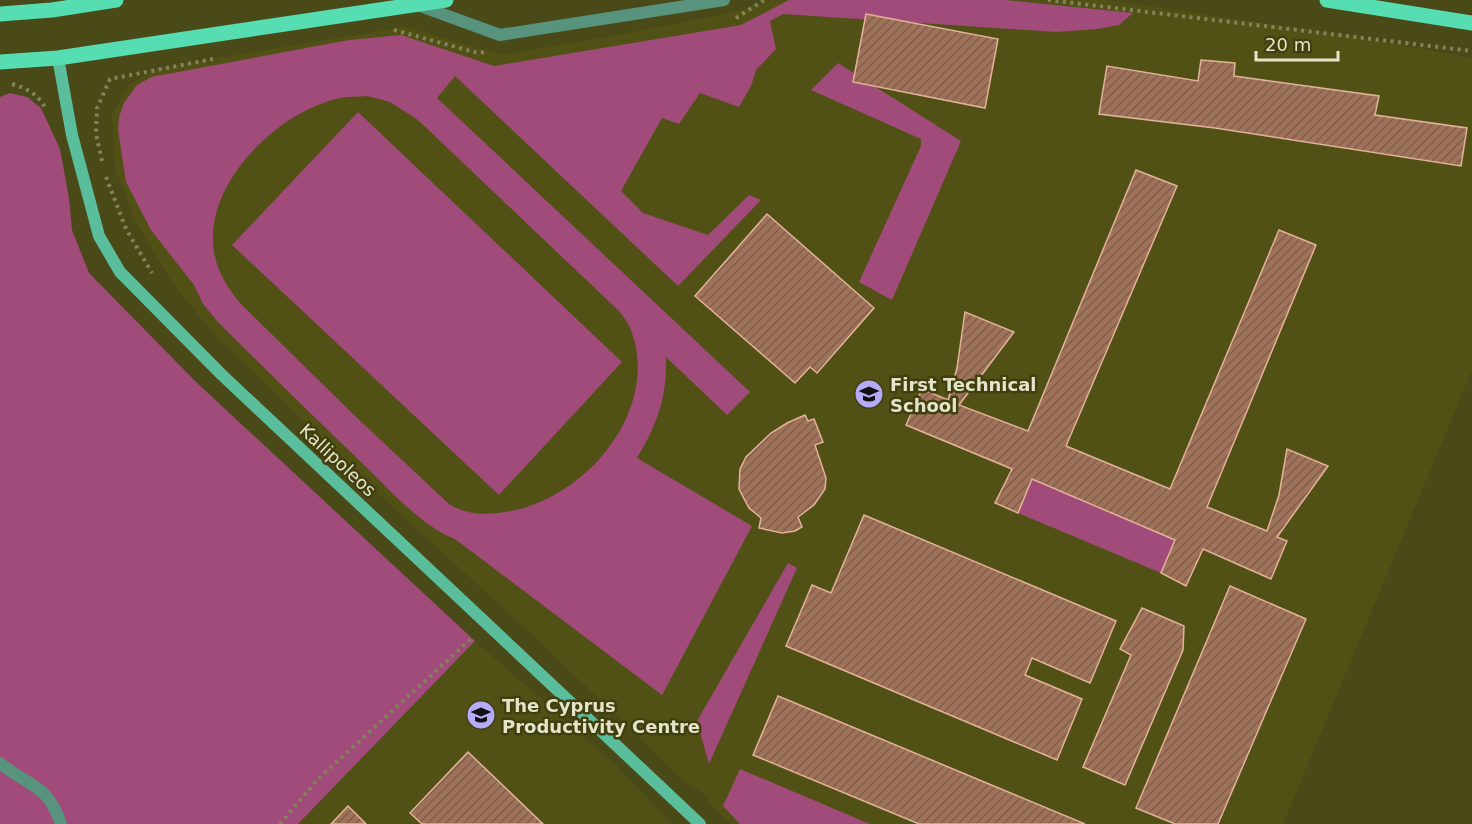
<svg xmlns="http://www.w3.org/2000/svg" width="1472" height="824" font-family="'DejaVu Sans',sans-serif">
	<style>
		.built { fill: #515116 }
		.green { fill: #a04b79; fill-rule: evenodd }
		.building { fill: url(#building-hatch); stroke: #e4b298; stroke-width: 1.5 }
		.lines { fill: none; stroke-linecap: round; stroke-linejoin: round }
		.path { stroke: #83835b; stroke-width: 4; stroke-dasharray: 3 4.5; stroke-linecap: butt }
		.service { stroke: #58937e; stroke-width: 12 }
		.secondary { stroke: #5abd9b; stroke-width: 12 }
		.primary { stroke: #56ddb2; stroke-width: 15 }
		.labels { text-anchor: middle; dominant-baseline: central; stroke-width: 5; stroke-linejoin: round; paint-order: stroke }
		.poi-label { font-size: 18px; font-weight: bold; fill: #e3e4ca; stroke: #403f0d; text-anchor: start }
		.street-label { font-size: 18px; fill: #e3e4ca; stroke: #403f0d }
	</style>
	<defs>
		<pattern id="building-hatch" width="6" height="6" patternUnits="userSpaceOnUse" patternTransform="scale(1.5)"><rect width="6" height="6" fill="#a1725a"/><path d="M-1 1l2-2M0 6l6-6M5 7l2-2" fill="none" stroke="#7c604e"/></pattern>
	</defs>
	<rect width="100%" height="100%" fill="#4a4a19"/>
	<g class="built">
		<path d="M765,0H1107L1351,36L1472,58V370L1283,824H731L712,805L704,793L687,784L541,643L381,496L217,337L173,284L136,222L115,169L112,115L129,85L157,68L405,27L502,55L618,35L739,11Z"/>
		<path d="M475,641L610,760L673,824H298Z"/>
	</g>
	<g class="green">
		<path d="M789,0H1005L1133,13L1119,25L1097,29L1056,32L783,14L770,21L776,49L756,70L751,86L739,107L700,93L679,124L662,118L621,191L643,213L708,235L749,195L761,200L678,286L455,76L437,98L750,392L727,415L666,357C667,397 658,423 637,458L752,526L662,695L455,539C421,526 389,489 363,464C314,417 266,370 218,322L203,304L194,285L151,230L126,182L118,130L119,117L124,103L136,86L151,77L349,40L401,35L494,66L741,25ZM367,96L390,102L418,120L620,312C625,319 631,327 633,336C657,414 585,497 511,511C489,515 468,516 449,504L354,415L240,303C225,285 213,264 213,240C211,177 280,111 340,98C349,96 358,97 367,96Z"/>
		<path d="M838,63L961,141L892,300L859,282L921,146V139L811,90Z"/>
		<path d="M10,93L27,97L41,108L60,149L69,198L72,230L89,273L196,382L475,641L298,824H0V97Z"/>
		<path d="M358,112L622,362L499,495L232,245Z"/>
		<path d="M1032,479L1175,540L1161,573L1018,513Z"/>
		<path d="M788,563L797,568L709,764L697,721Z"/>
		<path d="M740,769L870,824H740L723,806Z"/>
	</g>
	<g class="building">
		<path d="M866,14L998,39L985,108L853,82Z"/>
		<path d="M1201,60L1235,63L1234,76L1379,96L1375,115L1467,128L1461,166L1215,128L1099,114L1107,66L1198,81Z"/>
		<path d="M1136,170L1177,186L1066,446L1170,489L1279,230L1316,245L1207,507L1267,531L1279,495L1287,449L1328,466L1277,537L1287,541L1271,579L1203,549L1186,586L1161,573L1175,540L1032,479L1018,513L995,503L1012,469L906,425L922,389L948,400L957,368L965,312L1014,332L959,405L1028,431Z"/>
		<path d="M767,214L874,308L817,373L810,367L795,383L695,296Z"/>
		<path d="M805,415L808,421L814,419L823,442L815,445L826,478L825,489L814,505L798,517L802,527L795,531L782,533L759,528L761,518L749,508L739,489L740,469L746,457L771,433L787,423Z"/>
		<path d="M864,515L1116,621L1090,683L1032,658L1025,675L1082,699L1057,760L786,646L812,585L831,593Z"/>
		<path d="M1230,586L1306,619L1218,824H1175L1136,808Z"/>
		<path d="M1142,608L1184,626L1183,650L1125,785L1083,767L1131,655L1120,649Z"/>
		<path d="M778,696L1085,824H919L753,755Z"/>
		<path d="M468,752L543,824H422L410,813Z"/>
		<path d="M348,806L366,824H331Z"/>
	</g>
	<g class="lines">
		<g class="path">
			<path d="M1048,0L1472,51"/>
			<path d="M736,18L764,0"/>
			<path d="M394,30L478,53L485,52"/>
			<path d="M12,84C28,89 38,94 46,109"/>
			<path d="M102,161L96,134L97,108L110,79L213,59"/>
			<path d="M106,177L126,229L152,273"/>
			<path d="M280,824L318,779L473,637"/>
		</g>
		<g class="service">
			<path d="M415,4L500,35L724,0"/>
			<path d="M0,763C29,787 47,783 61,824"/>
		</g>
		<path class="secondary" d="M58,58L72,135L99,236L120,272L222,375L700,824"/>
		<g class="primary">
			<path d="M1327,0L1472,23"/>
			<path d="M0,14L52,10L116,0"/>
			<path d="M0,62L58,58L446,0"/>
		</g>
	</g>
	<defs>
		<g id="school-disc" transform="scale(1.5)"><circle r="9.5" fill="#b4acf9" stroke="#403f0d"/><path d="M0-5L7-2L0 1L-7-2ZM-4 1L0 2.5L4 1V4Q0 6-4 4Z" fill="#111"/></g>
	</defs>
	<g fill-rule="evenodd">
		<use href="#school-disc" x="869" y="394"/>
		<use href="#school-disc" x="481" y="715"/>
	</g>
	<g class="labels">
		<g class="poi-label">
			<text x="890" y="384">First Technical<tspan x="890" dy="21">School</tspan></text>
			<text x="502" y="705">The Cyprus<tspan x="502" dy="21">Productivity Centre</tspan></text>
		</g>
		<g class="street-label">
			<text transform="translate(338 460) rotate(43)">Kallipoleos</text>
		</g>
	</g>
	<path d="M1256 51v9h82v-9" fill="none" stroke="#e3e4ca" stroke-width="3"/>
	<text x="1265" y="51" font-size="18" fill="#e3e4ca" stroke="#403f0d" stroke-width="4.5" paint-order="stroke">20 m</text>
</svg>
